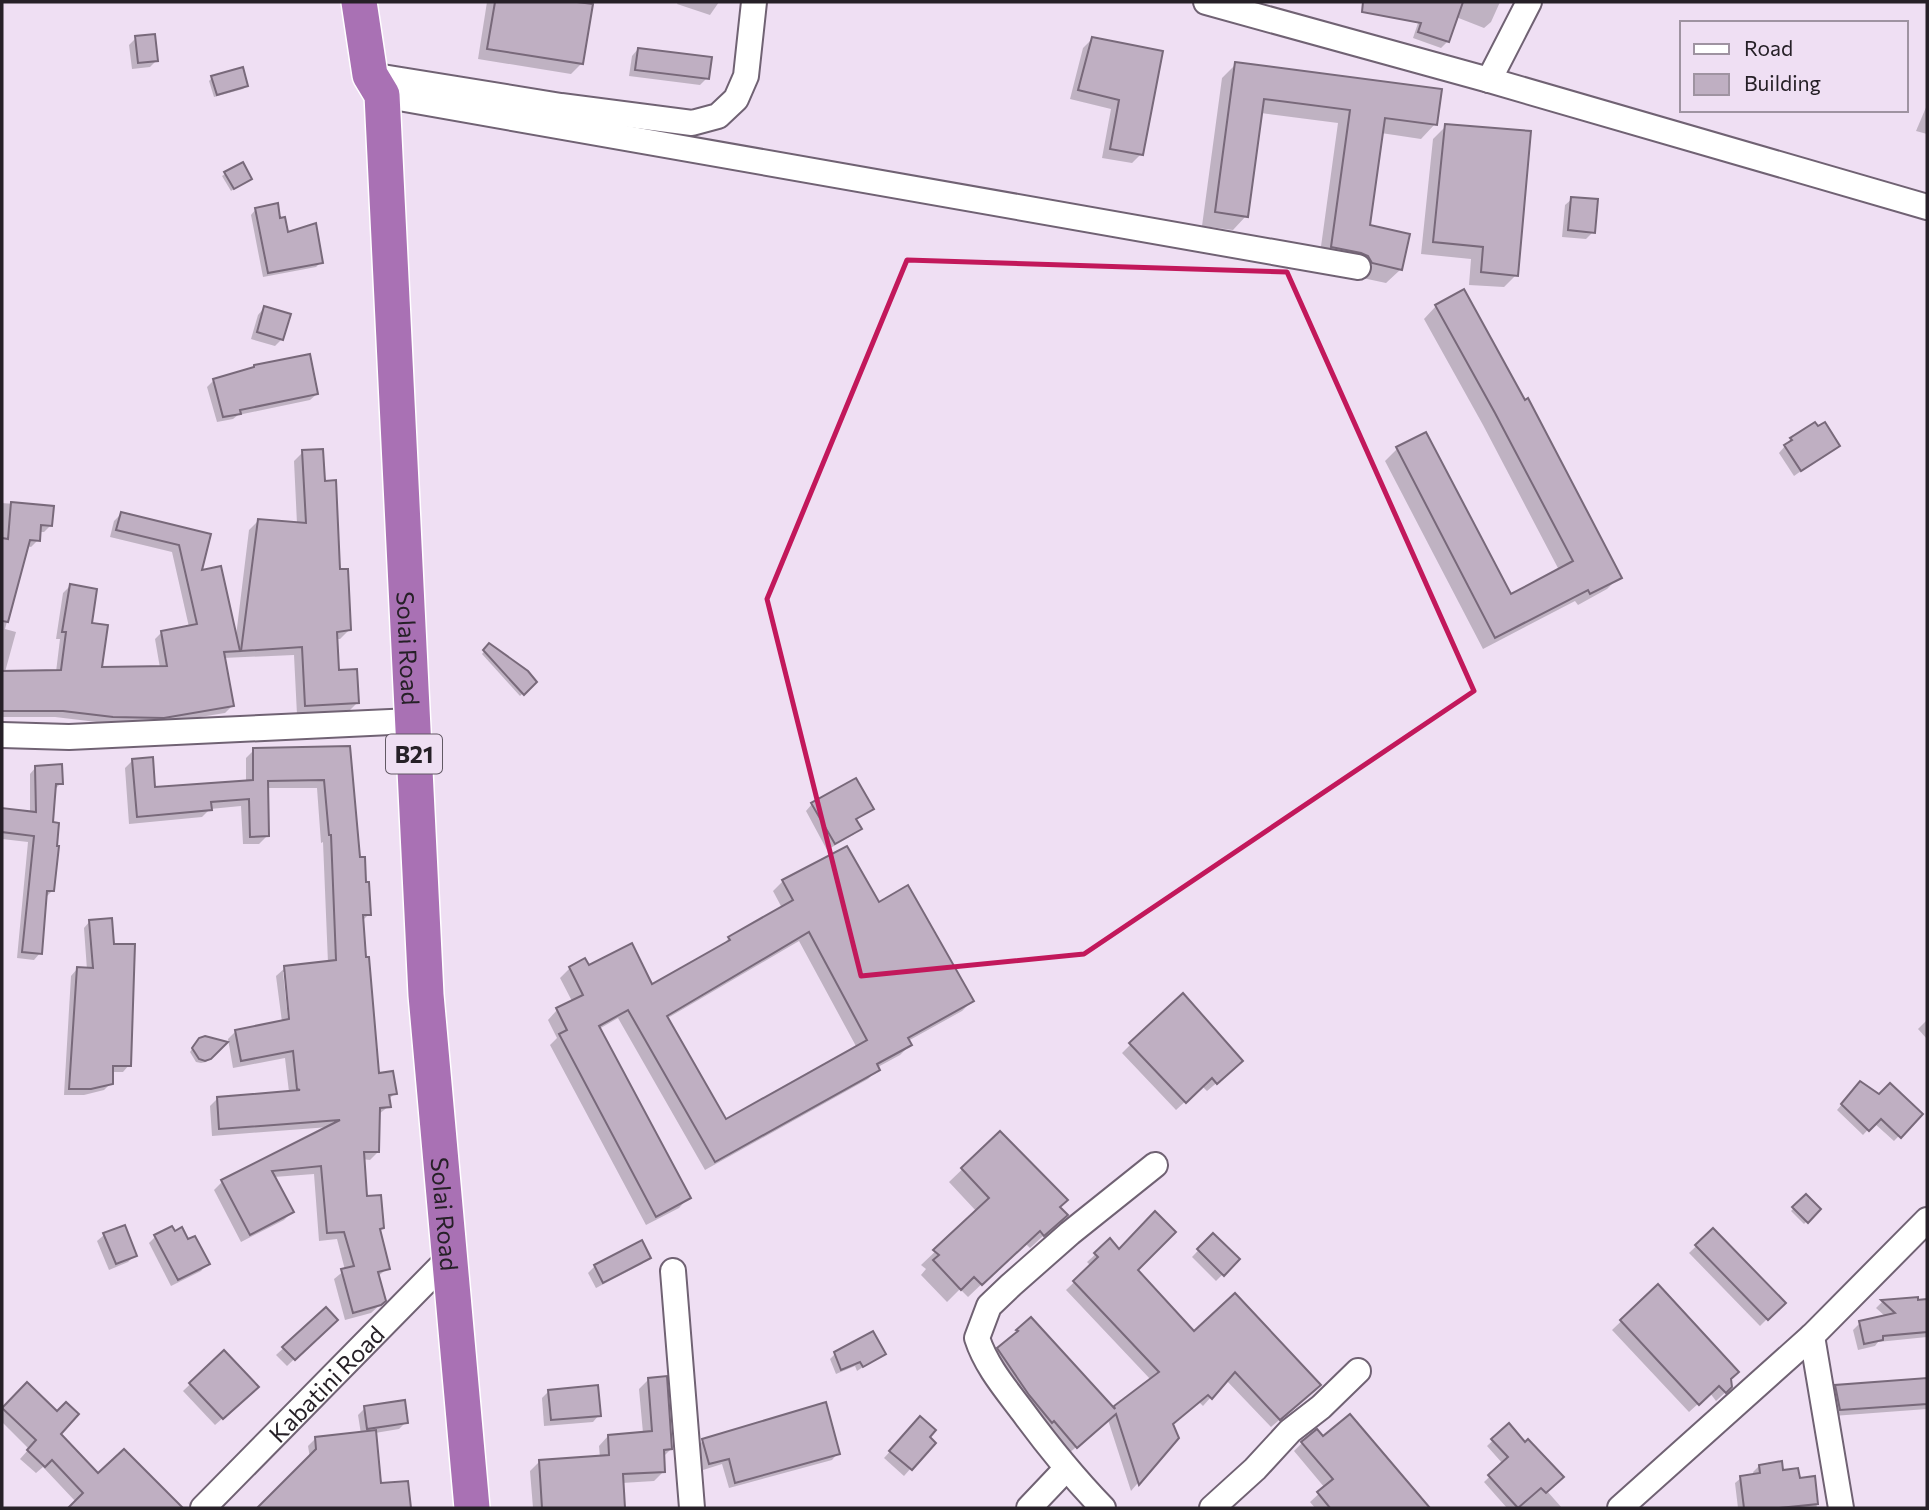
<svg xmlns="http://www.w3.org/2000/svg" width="1929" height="1510" font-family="Commissioner,sans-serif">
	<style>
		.shadow { fill: #0003; fill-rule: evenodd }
		.building { fill: #bfafc2; stroke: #78697a; stroke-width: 2; fill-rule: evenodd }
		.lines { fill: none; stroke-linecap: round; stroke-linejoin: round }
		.minor-casing { stroke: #706273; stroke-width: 28 }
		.highway-casing { stroke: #fff; stroke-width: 38 }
		.minor { stroke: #fff; stroke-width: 24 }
		.highway { stroke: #a971b4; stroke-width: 35 }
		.marked { fill: none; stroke: #c2185b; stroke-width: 5; stroke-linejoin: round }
		.labels { text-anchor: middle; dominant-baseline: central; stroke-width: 7; stroke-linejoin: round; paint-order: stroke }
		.shield { fill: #efdff3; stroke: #625964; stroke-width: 2 }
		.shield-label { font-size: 23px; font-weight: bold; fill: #262027 }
		.street-label { font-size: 24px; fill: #262027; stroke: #efdff3 }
	</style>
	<rect width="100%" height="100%" fill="#efdff3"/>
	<g class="shadow">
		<path d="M487,2H565L591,6L582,63L571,74L478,59Z"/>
		<path d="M678,2H719L710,15L677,4Z"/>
		<path d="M1425,2H1500L1491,22L1484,28L1456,17L1448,41L1441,48L1413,38Z"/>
		<path d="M136,38L157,60L150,67L132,69L129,45Z"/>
		<path d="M1093,38L1161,53L1141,154L1132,163L1102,158L1111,109L1070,99L1083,48Z"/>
		<path d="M638,49L707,78L700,85L629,76L632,56Z"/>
		<path d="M1236,64L1435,124L1421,139L1381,133L1368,226L1408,236L1400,270L1386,283L1358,277L1319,261L1338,123L1261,113L1246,216L1233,230L1202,226L1222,78Z"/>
		<path d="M212,78L246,86L243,89L214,97L209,81Z"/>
		<path d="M1927,105V134L1916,131Z"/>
		<path d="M1446,126L1516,275L1504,287L1469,285L1471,259L1421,254L1433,139Z"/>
		<path d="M225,174L250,179L231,191L222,176Z"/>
		<path d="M1572,199L1593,232L1586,239L1562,237L1565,205Z"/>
		<path d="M256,209L279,220L286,234L321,262L316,267L263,277L251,215Z"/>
		<path d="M1436,306L1619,577L1607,589L1578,605L1575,601L1483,649L1385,461L1397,449L1510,596L1559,570L1483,425L1424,319Z"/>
		<path d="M264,308L282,339L275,346L251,339L258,315Z"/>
		<path d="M252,370L317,394L310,400L238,415L233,419L217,422L207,387L213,381Z"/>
		<path d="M1791,439L1838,445L1794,476L1779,453Z"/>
		<path d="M303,452L324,483L349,630L340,639H336L338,671L358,702L348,712L297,715L294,655L223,658L232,706L225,713L156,724L105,723L55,717H2V503L52,507L51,525L44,532H39L38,540L31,547L27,546L5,629L16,632L5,672H56L60,639H56L63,593L70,586L90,624L100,669L160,668L155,639L162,632L189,627L172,552L110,537L114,521L121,514L209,535L200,572L236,636L249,530L258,521L297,524L294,461Z"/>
		<path d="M490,645L535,682L520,696L482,654Z"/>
		<path d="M349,747L359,859L369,914L362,921L378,1075L395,1093L388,1100L389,1106L379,1114L378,1152L370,1160L362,1159L366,1198L382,1228L379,1231L388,1268L377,1277L384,1301L371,1313L345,1320L334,1279L345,1270L337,1239L319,1241L314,1174L274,1177L292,1212L284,1220L241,1242L214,1190L222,1182L329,1127L212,1136L210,1106L218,1098L289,1092L285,1058L233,1068L228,1039L236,1031L282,1022L276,976L285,968L328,963L323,842L321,843L317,788H266L268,835L259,844H243L241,806L210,809L202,817L129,824L125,768L133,760L153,789L246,782V758L254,750ZM283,972H286L292,1027L289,1028Z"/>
		<path d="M36,767L61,783L54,790L51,824L52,891L45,898L40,953L34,960L17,958L28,842L2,839V809L30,813V774Z"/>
		<path d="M812,804L872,809L855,821L859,829L853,835L827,850L806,811Z"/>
		<path d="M783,881L878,904L972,1001L962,1011L908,1041L910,1045L900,1055L876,1068L877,1070L868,1079L705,1170L618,1018L599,1029L688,1198L679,1208L646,1225L550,1045L557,1038L548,1020L557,1010L573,1003L560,978L570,968L588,967L652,986L721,947L729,938L782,908L773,891ZM799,941L857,1048L725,1121L666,1019Z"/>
		<path d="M90,921L129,1065L123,1072H111V1083L104,1090L84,1095H64L71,976L77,969L87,970L84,928Z"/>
		<path d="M1927,1020V1039L1918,1029Z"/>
		<path d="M196,1043H225L206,1062L201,1063L196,1062L190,1052Z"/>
		<path d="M1131,1044L1232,1070L1207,1091L1202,1086L1176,1110L1122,1053Z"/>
		<path d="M1855,1089L1879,1096L1920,1114L1894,1141L1874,1123L1863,1135L1837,1110Z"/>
		<path d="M1000,1133L1066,1215L1030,1248L1025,1243L968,1297L960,1289L947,1302L921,1275L926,1269L921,1265L977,1212L949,1182Z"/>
		<path d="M1806,1196L1819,1209L1804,1224L1791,1211Z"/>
		<path d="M1713,1230L1783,1303L1760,1326L1689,1253Z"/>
		<path d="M104,1235L135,1255L128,1262L109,1270L97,1241Z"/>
		<path d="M1213,1235L1238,1259L1216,1281L1192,1257Z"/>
		<path d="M155,1237L188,1241L207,1264L201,1271L171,1286L149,1243Z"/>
		<path d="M1110,1241L1194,1333L1311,1393L1271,1427L1226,1380L1203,1406L1199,1402L1172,1425L1177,1437L1131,1491L1108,1420L1068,1454L990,1357L1030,1319L1113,1409L1151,1380L1066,1290L1091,1266L1087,1262Z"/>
		<path d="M649,1257L642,1264L596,1288L588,1273L595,1266Z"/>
		<path d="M1658,1286L1729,1379L1731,1387L1716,1401L1710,1393L1689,1412L1612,1330Z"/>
		<path d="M1927,1298V1337L1878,1342L1875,1346L1858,1350L1853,1330L1860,1323L1886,1317L1876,1308L1882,1302Z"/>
		<path d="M326,1309L335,1320L287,1366L276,1355Z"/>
		<path d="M224,1352L250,1394L215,1425L183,1391Z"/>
		<path d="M884,1353L857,1371L855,1366L836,1374L830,1359L835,1354Z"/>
		<path d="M649,1379L671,1449L663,1457L664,1471L654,1481L622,1483L623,1508H533L530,1471L540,1461L600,1458L599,1446L608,1436L643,1433L639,1389Z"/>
		<path d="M1927,1380V1409L1833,1416L1830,1394L1836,1387Z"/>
		<path d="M27,1384L58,1434L98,1476L179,1507L70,1508L76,1502L43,1467L36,1473L20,1459L29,1449L2,1422V1411Z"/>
		<path d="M549,1391L599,1415L593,1422L544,1426L542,1398Z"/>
		<path d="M365,1408L406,1422L399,1429L375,1433L380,1485L406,1483L409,1508H416H259L310,1458L308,1446L316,1438L361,1434L358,1415Z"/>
		<path d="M914,1425L933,1443L904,1476L884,1458Z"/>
		<path d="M1509,1425L1547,1491L1562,1508H1507L1484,1482L1503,1464L1487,1446Z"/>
		<path d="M1323,1439L1424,1505L1421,1508H1315L1310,1502L1325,1488L1294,1451L1302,1443Z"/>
		<path d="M703,1441L838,1453L832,1460L729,1488L722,1464L703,1470L696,1447Z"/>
		<path d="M1759,1466L1781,1472L1798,1480L1813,1478L1817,1508H1738L1735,1483L1741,1478L1754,1476L1753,1472Z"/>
	</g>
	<g class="building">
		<path d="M495,2H577L593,4L583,64L487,49Z"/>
		<path d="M1363,2H1463L1449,42L1418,32L1421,23L1362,12Z"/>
		<path d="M155,34L158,61L138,63L135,36Z"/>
		<path d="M1092,37L1163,51L1143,155L1110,149L1119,100L1078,90Z"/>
		<path d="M638,48L712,57L709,79L635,70Z"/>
		<path d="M1235,62L1442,89L1437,125L1385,118L1370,225L1410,234L1402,270L1372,263L1368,256L1361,253L1331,247L1350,110L1264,99L1248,217L1215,212Z"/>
		<path d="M243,67L248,86L217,95L211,76Z"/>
		<path d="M1445,124L1531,131L1518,276L1481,272L1483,247L1433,242Z"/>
		<path d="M243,162L252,179L234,189L224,172Z"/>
		<path d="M1571,197L1598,199L1595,233L1568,230Z"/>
		<path d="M278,203L280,218L285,217L288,232L316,223L323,263L268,273L255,208Z"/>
		<path d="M1464,289L1525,400L1528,398L1622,578L1590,594L1588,590L1495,638L1396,447L1426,432L1511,594L1573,561L1495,413L1435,305Z"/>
		<path d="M264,306L291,314L283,340L257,332Z"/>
		<path d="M310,354L318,394L240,410L241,414L223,417L213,379L254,367V365Z"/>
		<path d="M1815,422L1818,426L1825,422L1840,446L1801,471L1784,445L1792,440L1790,438Z"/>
		<path d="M323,449L325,481L336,480L340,569H348L351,630L337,632L339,670L357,669L359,703L305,706L302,647L241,651L258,519L306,523L302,450Z"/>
		<path d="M11,502L54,506L52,526L41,525L40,541L30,540L8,622L2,621V538L8,539Z"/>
		<path d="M121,512L211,534L202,570L221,566L240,651L224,652L234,706L164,718L113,717L63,711H2V671L61,670L66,632H62L70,584L97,589L92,623L108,625L102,667L167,666L161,631L197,624L179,545L116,530Z"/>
		<path d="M489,643L528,671L537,682L524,695L483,650Z"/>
		<path d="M350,746L360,857H365L366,882H369L371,915H363L366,957H369L379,1073L393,1071L397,1094L389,1095L391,1107L380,1108L379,1152H364L367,1196L381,1195L384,1228L380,1229L390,1269L378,1272L386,1301L381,1305L353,1313L341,1269L354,1266L344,1232L327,1233L321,1166L272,1171L294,1212L250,1235L221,1180L340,1120L219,1129L217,1097L300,1090L297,1089L293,1051L241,1061L235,1030L289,1019L284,966L336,960L331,835H329L324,780L268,781L269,836L250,837L249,799L211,802L212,810L137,817L132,759L153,757L155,787L253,780V748Z"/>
		<path d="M62,764L63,784H56L53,822L59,823L57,846H59L54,891H47L42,954L22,952L34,836L2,832V808L36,812L35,766Z"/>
		<path d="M856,778L874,809L856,819L862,829L835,844L811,803Z"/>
		<path d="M847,846L879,902L908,885L974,1001L908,1038L912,1045L877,1064L880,1070L715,1162L628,1010L599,1026L691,1198L656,1217L559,1034L567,1030L556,1008L583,995L569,967L585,958L589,965L632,943L652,984L730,940L728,937L793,900L782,880ZM809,932L867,1040L726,1119L667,1016Z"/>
		<path d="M112,918L114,944H135L131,1066H113V1084L91,1089H69L77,967L93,968L89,920Z"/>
		<path d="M1183,993L1243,1061L1217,1084L1212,1078L1186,1103L1129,1043Z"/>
		<path d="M205,1036L228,1042L211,1059L205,1061L199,1059L192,1048L199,1038Z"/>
		<path d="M1860,1081L1879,1094L1890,1083L1923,1114L1901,1138L1881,1119L1869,1131L1841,1104Z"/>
		<path d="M1000,1131L1068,1200L1060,1207L1068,1215L1044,1236L1040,1231L982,1285L974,1277L961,1290L933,1260L939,1255L933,1250L989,1198L961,1168Z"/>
		<path d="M1806,1194L1821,1209L1808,1223L1792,1207Z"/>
		<path d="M1155,1211L1176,1232L1138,1270L1194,1331L1235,1293L1321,1385L1280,1420L1235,1372L1212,1399L1208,1395L1173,1424L1179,1438L1139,1485L1116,1414L1077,1448L1054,1421L1052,1423L1029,1395L997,1348L1018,1331L1016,1330L1031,1317L1115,1409L1114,1406L1159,1372L1073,1281L1098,1257L1094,1253L1110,1238L1119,1249Z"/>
		<path d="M125,1225L137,1256L116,1264L103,1233Z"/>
		<path d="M172,1226L175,1231L182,1227L188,1239L195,1236L210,1264L178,1280L154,1235Z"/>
		<path d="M1713,1228L1786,1303L1768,1320L1695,1245Z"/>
		<path d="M1213,1233L1240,1259L1224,1276L1197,1249Z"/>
		<path d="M642,1240L651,1258L603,1283L594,1265Z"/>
		<path d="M1658,1284L1739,1372L1731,1379L1732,1387L1726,1393L1719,1386L1699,1405L1620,1320Z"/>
		<path d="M1918,1297V1300L1927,1299V1332L1883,1336V1340L1864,1344L1859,1321L1895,1313L1881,1300Z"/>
		<path d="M326,1307L338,1320L295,1360L282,1347Z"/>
		<path d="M873,1331L886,1354L863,1367L860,1362L841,1370L834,1352Z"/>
		<path d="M224,1350L259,1387L223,1419L189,1383Z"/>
		<path d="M667,1376L672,1449L664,1450L665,1472L623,1474L625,1508H542L539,1460L609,1455L608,1435L652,1431L648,1378Z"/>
		<path d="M1927,1378V1404L1840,1410L1835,1385Z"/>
		<path d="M27,1382L57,1411L66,1402L79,1414L61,1434L98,1473L124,1449L183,1508H68L83,1493L52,1460L45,1467L27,1450L36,1440L2,1408Z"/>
		<path d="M598,1385L601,1416L551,1420L548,1390Z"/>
		<path d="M405,1400L408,1423L367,1429L364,1406Z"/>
		<path d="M826,1402L840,1454L735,1483L729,1459L709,1464L702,1439Z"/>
		<path d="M1350,1414L1430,1508H1330L1317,1492L1333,1479L1301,1442L1317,1429L1323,1436Z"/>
		<path d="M920,1416L936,1430L930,1437L936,1443L912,1470L889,1451Z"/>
		<path d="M1509,1423L1525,1442L1528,1439L1564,1477L1546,1493L1541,1488L1518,1508L1488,1475L1508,1457L1491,1439Z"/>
		<path d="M376,1430L381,1483L408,1481L411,1508H257L316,1449L315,1437Z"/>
		<path d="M1782,1461L1783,1470L1798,1468L1800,1478L1815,1476L1818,1504L1779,1508H1744L1740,1476L1760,1473L1759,1465Z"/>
	</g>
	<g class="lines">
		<g class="minor-casing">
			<g id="minor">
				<path d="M1206,2L1489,80L1927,207"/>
				<path d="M370,75L561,106L692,123L718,116L736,99L746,76L754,2"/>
				<path d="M1489,80L1529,2"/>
				<path d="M382,95L1358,267"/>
				<path d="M2,735L69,737L412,721"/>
				<path d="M673,1271L692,1508"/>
				<path d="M1812,1336L1841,1508"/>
				<path id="s1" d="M203,1508L449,1258"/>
				<path d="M1029,1508L1066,1469"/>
				<path d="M1103,1508C1073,1477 1048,1446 1023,1412C1005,1388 986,1366 977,1338L989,1306L1011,1285L1070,1233L1155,1165"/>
				<path d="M1212,1508L1255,1469L1290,1431L1321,1407L1358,1371"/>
				<path d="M1620,1508L1812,1336L1927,1220"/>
			</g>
		</g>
		<g class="highway-casing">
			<g id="highway">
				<path id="s2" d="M359,2L370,75L382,95L426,995L472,1508"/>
			</g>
		</g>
		<use href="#minor" class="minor"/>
		<use href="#highway" class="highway"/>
	</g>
	<path class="marked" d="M907,260L1287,272L1474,691L1084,954L861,976L767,599Z"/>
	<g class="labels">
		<rect class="shield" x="386" y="734.5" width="56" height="39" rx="5"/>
		<g class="shield-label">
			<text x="414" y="754">B21</text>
		</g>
		<g class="street-label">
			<text stroke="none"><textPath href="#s2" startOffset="651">Solai Road</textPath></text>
			<text stroke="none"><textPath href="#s2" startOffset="1218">Solai Road</textPath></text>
			<text stroke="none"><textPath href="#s1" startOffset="175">Kabatini Road</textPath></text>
		</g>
	</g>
	<rect width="1929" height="1510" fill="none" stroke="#262027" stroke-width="7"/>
	<rect x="1680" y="21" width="228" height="91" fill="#efdff3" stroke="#9f93a1" stroke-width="2"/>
	<rect x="1694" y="44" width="35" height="10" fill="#ffffff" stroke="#9f93a1" stroke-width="2"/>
	<text x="1744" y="56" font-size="21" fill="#262027">Road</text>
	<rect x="1694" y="74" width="35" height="21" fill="#bfafc2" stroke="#9f93a1" stroke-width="2"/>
	<text x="1744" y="91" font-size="21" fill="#262027">Building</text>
</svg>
